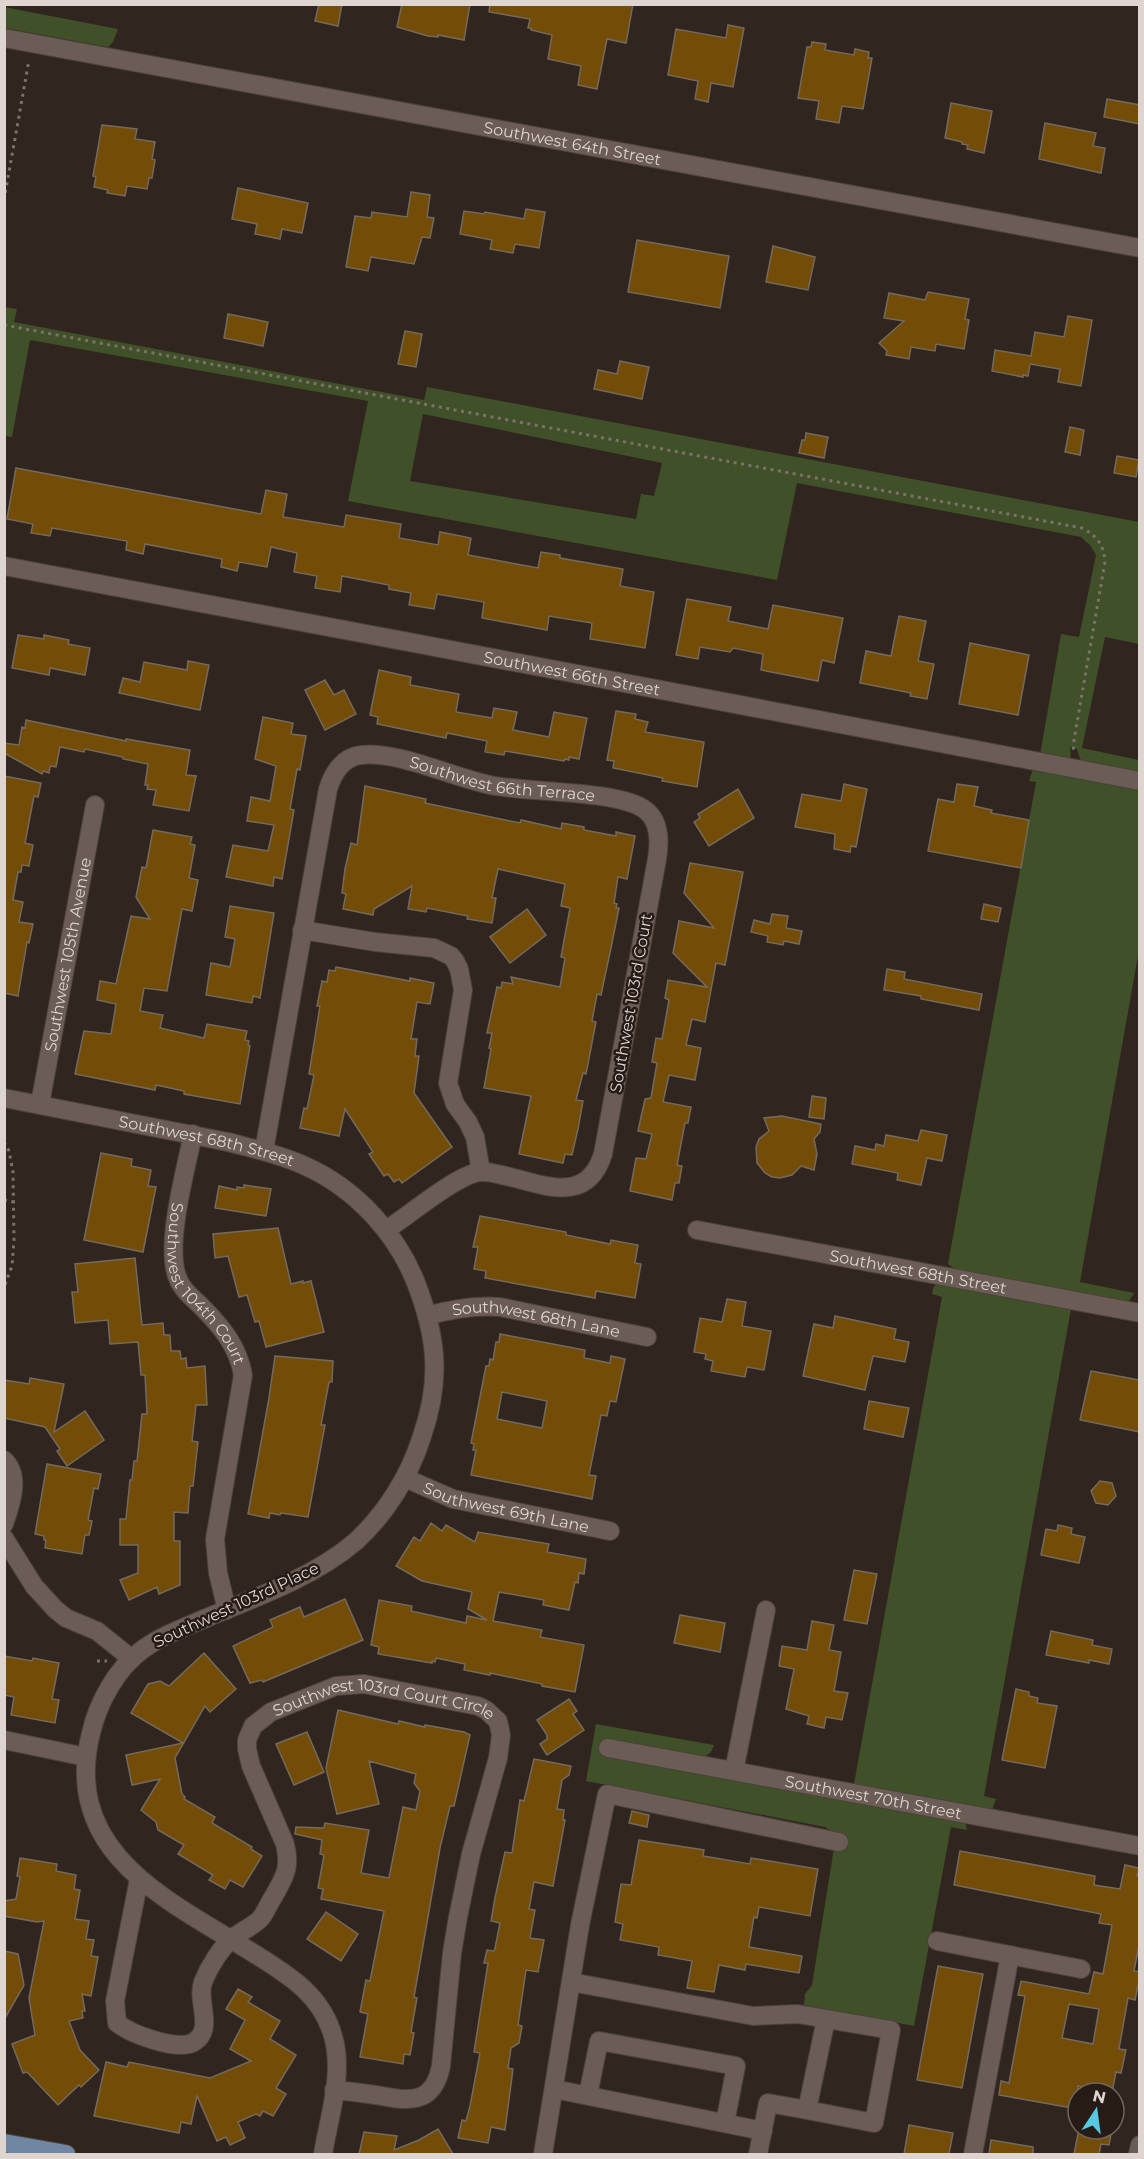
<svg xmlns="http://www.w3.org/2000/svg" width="1144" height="2159" font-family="Montserrat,sans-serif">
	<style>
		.green { fill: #405028; fill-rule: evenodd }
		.building { fill: #734d08; stroke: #736a5d; stroke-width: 1.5; fill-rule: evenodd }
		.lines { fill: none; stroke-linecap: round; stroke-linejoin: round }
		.minor-casing { stroke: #4c423c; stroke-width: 20 }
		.major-casing { stroke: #4c423c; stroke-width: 20 }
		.path { stroke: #7c716c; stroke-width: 3; stroke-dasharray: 3 4.5; stroke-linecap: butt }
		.minor { stroke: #6b5c55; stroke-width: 18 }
		.major { stroke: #6f87a2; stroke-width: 18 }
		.labels { text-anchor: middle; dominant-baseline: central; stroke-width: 5; stroke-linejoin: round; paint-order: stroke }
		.street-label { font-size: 16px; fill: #ded5d1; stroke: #271b15 }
	</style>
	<rect width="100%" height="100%" fill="#31251f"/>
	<g class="green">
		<path d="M4,7L118,29L113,42L108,47L5,28Z"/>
		<path d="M5,307L17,309L14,322L424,400L427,387L1139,522V644L1105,637L1082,748L1139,760V773L1085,762L1080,759L1077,749L1070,747L1071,760L1040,755L1061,634L1079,637L1096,555L1090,545L1081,537L797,483L777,580L348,501L368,401L30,340L12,437L5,436ZM423,414L662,463L654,496L641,494L636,519L410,481Z"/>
		<path d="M1033,769L1139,789V950L1080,1282L1134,1293L1128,1303L956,1270L948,1264L1036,782L1029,781Z"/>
		<path d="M937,1283L1071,1309L984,1796L996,1799L992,1810L854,1784L942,1297L932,1294L933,1288Z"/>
		<path d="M596,1724L714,1745L711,1752L706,1756L611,1740L965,1821L967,1830L951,1827L914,2026L804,2005L805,1994L812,1985L834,1848L835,1834L825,1827L586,1781Z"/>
	</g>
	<g class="building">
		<path d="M319,4H342L338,26L315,21Z"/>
		<path d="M402,4H470L464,40L438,35V37L428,36L397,27Z"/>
		<path d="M490,4H633L626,43L607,39L597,89L578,85L581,66L548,59L552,35L531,30V28H528L530,19L489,12Z"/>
		<path d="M728,25L744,28L733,87L711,83L708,102L695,99L698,81L668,75L676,29L726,38Z"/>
		<path d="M812,42L826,44L825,50L854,55L855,49L869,52L868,58H872L863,109L842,106L839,123L816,119L819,101L798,98L807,47H811Z"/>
		<path d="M1107,99L1140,105V124L1104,117Z"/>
		<path d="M951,103L992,111L984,153L967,149L968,145L962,144V142L945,138Z"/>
		<path d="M1045,123L1096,133L1093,146L1105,148L1101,173L1039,159Z"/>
		<path d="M102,125L137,129L135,139L155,142L152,159L155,160L152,178H149L147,189L127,186L125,196L107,193L108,190L94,187L96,177L93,176Z"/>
		<path d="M238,188L308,203L302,233L282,229L280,239L255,234L257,224L232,219Z"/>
		<path d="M411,192L430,195L427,217L434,218L430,238L422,237L414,264L371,257L368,271L346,267L355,216L371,218L372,212L407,217Z"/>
		<path d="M526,209L545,212L539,248L515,244L513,253L490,249L492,240L460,234L464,211L484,214L485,212L524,219Z"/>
		<path d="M637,240L729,256L720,308L628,292Z"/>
		<path d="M773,246L815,257L808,290L766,282Z"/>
		<path d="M928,292L969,299L965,319L969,320L964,349L936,344L935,351L911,347L909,359L886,355L887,351L879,343L904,321L884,318L889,293L925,300Z"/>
		<path d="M228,314L268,322L263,346L224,338Z"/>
		<path d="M1068,316L1092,320L1081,386L1058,382L1060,369L1030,364L1028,376L1023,375V377L992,371L995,350L1031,356L1035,332L1064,337Z"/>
		<path d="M405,331L422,334L416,367L398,364Z"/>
		<path d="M620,361L649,367L642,399L594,389L598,370L617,374Z"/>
		<path d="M1070,427L1084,430L1080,455L1065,452Z"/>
		<path d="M806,433L828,437L824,458L799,453L802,440H805Z"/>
		<path d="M1117,456L1139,460L1136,477L1114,473Z"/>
		<path d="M16,468L261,514L266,490L287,494L283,517L344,527L346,515L401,524L399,538L438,545L440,532L471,538L468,555L538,568L541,552L560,555V558L623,569L620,586L654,592L645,648L590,639L592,623L549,616L547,630L482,618L484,602L437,594L434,609L409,605L411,593L389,589V585L342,576L340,592L315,588L317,576L294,572L297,553L271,547L267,567L239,562L237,571L221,567L222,559L145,544L143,554L126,550L127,541L52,528L50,536L31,533L33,524L7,519Z"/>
		<path d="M687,599L731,607L728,621L768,629L773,605L843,618L834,663L822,660L818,681L761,670L763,654L733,648L730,652L700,647L698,659L676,655Z"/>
		<path d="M899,616L926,621L918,661L934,664L927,699L910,696L911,693L860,683L866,651L891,656Z"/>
		<path d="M18,635L44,639V635L69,640L68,644L90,648L85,675L50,668L49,675L12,668Z"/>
		<path d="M970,643L1029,655L1018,715L959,704Z"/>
		<path d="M188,661L209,665L200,710L119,693L123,678L140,682L144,662L187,670Z"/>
		<path d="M379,670L411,677L410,685L459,694L456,712L492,718L494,708L517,712L513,730L549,737L554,712L587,718L579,759L569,757V760L565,759L564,761L505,751L504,755L485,752L487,741L447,733L446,738L377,724L378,717L370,715Z"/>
		<path d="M325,680L334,695L344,690L356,714L325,730L305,690Z"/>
		<path d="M616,711L636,714L635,719L648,722L645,732L704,742L697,787L662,781L663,778L613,768L614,761L607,760Z"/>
		<path d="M263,717L293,723L291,734L306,736L300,770L297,769L290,809L294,810L282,879L274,877L273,886L226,877L233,845L268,851L274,825L247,821L251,797L270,801L276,766L255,759Z"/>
		<path d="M26,720L126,741V739L190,750L186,775L196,776L189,811L153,805L156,790L147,789L148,785H145L148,764L123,759V757L85,749L84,752L60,747L56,767L50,766L49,773L43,771L42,774L4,753V743L19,745L22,727L25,728Z"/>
		<path d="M4,776L41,783L38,797L34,796L25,843L33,845L29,866L22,865L21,872H18L13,900L23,902L19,922L33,924L29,943L27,942L18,996L4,993Z"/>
		<path d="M844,784L867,789L856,847L851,846L850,852L834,849L835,834L795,827L802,794L841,801Z"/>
		<path d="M957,784L978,787L974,806L992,810L991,813L1029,820L1021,868L928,851L938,799L954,802Z"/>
		<path d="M365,786L426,799L425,803L520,823L521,820L561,829L562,823L584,827V830L616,836V832L635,836L627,879L618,877L614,903L617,904L616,908H619L611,948L601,995L597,994L592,1021L596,1022L586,1074L583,1073L576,1100L583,1101L578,1129L572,1155L565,1154L563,1163L519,1154L531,1096L484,1088L491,1049L489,1048L492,1033H487L497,987L501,988L502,982L513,984L511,977L560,987L565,958L561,957L570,908L561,906L565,884L498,869L492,898H496L492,923L467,919L468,916L427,908L426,912L408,909L412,886L374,909L373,915L343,909L346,894L342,893L345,869L351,843L357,845Z"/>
		<path d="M738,789L754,818L709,846L694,822L700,818L698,814Z"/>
		<path d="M153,830L192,837L190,844L195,845L189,878L198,880L192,911L182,909L167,991L144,988L140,1011L163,1015L160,1028L204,1038L207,1024L247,1031L245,1040L249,1041L248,1045L250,1046L240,1104L184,1094V1091L156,1085L155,1090L75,1074L84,1031L111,1034L116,1004L97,1000L100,981L116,984L131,916L150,919L136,897L142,867L146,868Z"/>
		<path d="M690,863L743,872L725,965L716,963L705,1022L692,1019L686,1045L701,1048L695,1080L669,1075L663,1102L691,1107L688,1123H685L677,1165L682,1166L679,1183H675L672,1200L630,1191L636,1158L646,1159L652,1134L638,1131L645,1099L651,1098L657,1063L652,1062L656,1038L662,1039L669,1000L665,998L668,980L707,987L673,953L679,921L714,928L684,893Z"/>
		<path d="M984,904L1001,908L998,922L981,919Z"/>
		<path d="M230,906L274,913L260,998L253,996L252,1003L206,995L211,963L230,967L235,939L225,937Z"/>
		<path d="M527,909L546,935L510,963L490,937Z"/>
		<path d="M772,914L788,916L786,928L802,931L799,944L784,941L783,945L767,942L768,936L751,932L754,920L770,924Z"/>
		<path d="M336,967L410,981V978L434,983L430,1004L417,1002L411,1039H417L415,1056H419L414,1093L452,1147L402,1183L399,1179L394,1182L388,1174L384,1176L369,1154L373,1152L345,1109L339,1136L300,1128L304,1108L307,1109L314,1075L309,1074L320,1006H317L322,981L327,982L329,970L335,971Z"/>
		<path d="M887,969L905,972L904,979L982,994L979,1010L921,999V996L884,990Z"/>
		<path d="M812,1096L826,1098L824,1119L809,1117Z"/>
		<path d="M782,1116L821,1124L820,1132L814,1139L817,1154L814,1170L801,1166L792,1175L780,1178L772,1177L765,1173L757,1163L756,1147L759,1139L769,1131L764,1118Z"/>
		<path d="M921,1130L947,1135L942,1161L927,1158L921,1185L897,1180L898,1173L852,1164L855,1146L875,1150L876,1144L884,1146L886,1135L918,1141Z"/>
		<path d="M101,1153L132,1159L131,1166L151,1170L148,1186L156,1187L143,1252L84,1240Z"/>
		<path d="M244,1185L271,1189L266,1216L215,1208L219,1186L237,1190V1187L244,1188Z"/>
		<path d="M480,1216L566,1232V1235L610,1244L611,1240L638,1245L635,1263L641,1264L635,1298L596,1291L595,1298L485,1278L486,1271L474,1269L478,1247H473Z"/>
		<path d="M278,1228L291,1284L303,1281V1283L311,1281L324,1332L266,1347L259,1321L255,1322L247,1295L239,1297L228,1256L215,1258L213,1234Z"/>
		<path d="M135,1258L142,1325L163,1323L164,1335H170L171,1351H180L181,1359L186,1358L187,1368L205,1366L207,1405H196L192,1441L198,1442L193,1486H190L188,1513L174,1512V1541H180V1585L159,1594L157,1587L129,1600L120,1580L138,1573V1545H120V1519H126L130,1480H132L134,1461H137L142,1414H147L145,1375H141L138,1342L110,1344L108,1320L75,1323L72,1292H78L75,1264Z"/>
		<path d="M727,1299L746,1302L742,1326L771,1331L764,1370L747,1367L745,1377L711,1371L713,1361L705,1359L706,1354L694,1352L700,1318L722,1322Z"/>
		<path d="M835,1316L896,1329L894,1339L909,1342L905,1362L873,1356L865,1390L803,1376L814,1324L833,1328Z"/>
		<path d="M500,1334L585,1350L584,1358L610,1363L611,1356L625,1359L616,1402L610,1401L607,1416L601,1415L589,1475L596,1476L592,1499L471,1475L476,1450H473L474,1444L471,1443L486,1366H489L490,1359L493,1360L496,1342H499ZM502,1392L547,1401L542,1428L497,1419Z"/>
		<path d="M275,1356L333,1361L332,1382H329L321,1425H325L308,1517L281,1513L280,1515L270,1513L269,1518L248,1514L269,1398Z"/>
		<path d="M1091,1371L1140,1380V1432L1080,1420Z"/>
		<path d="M30,1378L64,1384L54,1432L85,1411L104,1440L67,1466L57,1451L60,1449L45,1427L4,1418V1380L29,1384Z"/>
		<path d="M869,1401L909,1408L903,1437L864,1429Z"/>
		<path d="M47,1464L101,1474L98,1489L94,1488L88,1520L92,1521L89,1535H85L82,1554L45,1548L46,1540H44V1536L35,1534Z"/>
		<path d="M1100,1481L1112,1483L1116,1496L1108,1505L1096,1503L1091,1491Z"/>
		<path d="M431,1523L442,1531L446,1525L475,1542L478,1532L549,1544L547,1552L586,1559L584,1574L579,1573L578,1583L575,1582L569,1610L543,1605L544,1600L499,1592L493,1621L542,1630L540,1637L584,1645L575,1692L542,1686V1684L490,1673V1675L464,1670L465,1664L436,1658L435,1662L432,1661V1663L378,1654L379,1647L371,1645L379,1600L412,1606L411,1611L466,1623L467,1616L487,1620L468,1609L472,1592L422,1581L396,1566L414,1537L420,1541Z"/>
		<path d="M1058,1525L1072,1528L1071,1534L1085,1537L1079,1563L1041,1555L1046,1529L1057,1531Z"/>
		<path d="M854,1570L877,1574L867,1624L844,1620Z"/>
		<path d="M345,1599L363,1640L263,1682L262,1680L250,1683L233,1646L273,1627L270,1620L300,1607L304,1617Z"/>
		<path d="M680,1615L725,1623L720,1652L674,1643Z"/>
		<path d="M812,1621L834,1625L829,1650L841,1652L834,1691L848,1693L842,1720L826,1717L824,1728L807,1724L809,1716L786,1709L794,1669L779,1666L782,1646L807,1650Z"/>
		<path d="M1051,1631L1093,1640L1092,1645L1112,1649L1109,1664L1089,1660V1663L1046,1655Z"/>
		<path d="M204,1653L236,1689L210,1712L205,1706L175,1758L182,1794L185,1797L184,1799L215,1817L212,1823L252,1847L251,1849L262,1856L243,1887L230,1880L225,1889L209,1880L213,1875L178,1854L184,1845L158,1830L156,1822L141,1810L160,1779L132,1785L126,1755L183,1743L131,1713L148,1684L160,1681L169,1686Z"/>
		<path d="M4,1656L32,1661L33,1658L59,1663L52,1699L59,1700L55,1723L11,1715L14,1697L4,1695Z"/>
		<path d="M1016,1689L1029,1692V1696L1038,1698L1037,1703L1057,1706L1045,1768L1002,1760Z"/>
		<path d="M569,1699L577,1711L573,1714L584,1730L547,1755L540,1744L547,1739V1735L537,1720Z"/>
		<path d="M338,1710L398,1724L399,1721L425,1727V1725L464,1732L470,1735L454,1806H450L440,1848L414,1997L417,1998L411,2032L414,2033L410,2055L404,2054L403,2064L360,2057L368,2014L360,2012L366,1980L370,1981L384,1911L321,1899L323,1889L318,1888L324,1855L320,1854L322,1840L295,1834L296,1827L324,1828L325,1823L369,1830L361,1873L389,1878L403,1807L416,1810L420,1791L414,1783L416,1774L369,1761L379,1804L337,1814L326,1768Z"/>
		<path d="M307,1732L324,1772L294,1785L276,1744Z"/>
		<path d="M534,1759L571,1766L569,1775L562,1780L557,1809L564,1810L563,1820H565L553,1886L534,1882L529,1909L535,1910L530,1938L544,1940L538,1972L526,1970L518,2025L522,2026L519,2043L511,2048L508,2068L513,2069L505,2130L491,2127L488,2143L458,2138L462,2120L466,2121L470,2106L480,2053L474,2052L488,1963H484L487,1950L494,1951L495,1948L500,1923L491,1921L495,1898L505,1852L512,1853L520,1800L524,1801Z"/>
		<path d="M632,1811L649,1815L647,1827L629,1823Z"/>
		<path d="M639,1840L704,1850L703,1856L750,1864L751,1858L818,1869L810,1916L759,1907L757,1918L754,1917L749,1947L802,1956L799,1973L746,1964L745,1970L719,1965L714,1992L687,1988L692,1961L658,1955L659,1947L620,1940L623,1924L615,1922L621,1884L631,1885Z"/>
		<path d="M960,1851L1095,1876L1094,1885L1120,1889L1125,1865L1139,1868L1137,1876L1140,1877V1940L1134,1971L1140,1972V1976L1135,2000L1128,1998L1119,2049L1126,2050L1121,2073L1116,2072L1112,2092L1078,2086V2109L999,2095L1001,2081L1009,2083L1025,1996L1018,1995L1021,1981L1089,1994L1094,1972L1103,1974L1112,1925L1099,1923L1101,1914L954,1885ZM1069,2004L1099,2009L1093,2044L1062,2038Z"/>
		<path d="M20,1858L57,1864L56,1871L76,1875L74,1889L80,1890L75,1919L89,1921L86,1939L94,1940L91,1956L98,1957L91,1996L82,1994L85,2011H82L83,2018L69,2021L80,2050L99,2070L81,2087L79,2085L58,2105L27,2072L23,2073L12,2044L35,2035L29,1998L44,1921L37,1922L4,1916V1901L16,1899L20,1877L17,1876Z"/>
		<path d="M326,1912L358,1934L341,1961L307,1939Z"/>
		<path d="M4,1951L18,1954L24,1985L4,2020Z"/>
		<path d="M938,1966L983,1974L962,2088L917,2080Z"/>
		<path d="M238,1989L252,1997L248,2002L280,2021L270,2039L296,2055L276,2088L286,2094L273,2116L263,2111L260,2116L256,2114L238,2122L245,2138L230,2145L226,2137L217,2141L197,2096L191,2124L181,2122L179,2133L94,2116L106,2062L127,2067L129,2062L210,2078L251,2061L230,2049L245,2020L226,2009Z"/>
		<path d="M909,2125L953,2133L949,2154H904Z"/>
		<path d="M438,2129L453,2154H359L364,2132L397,2136L394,2150L419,2140Z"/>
		<path d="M1079,2129H1112L1109,2145L1101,2144L1099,2154H1074Z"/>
		<path d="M991,2140L1033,2147V2154H989Z"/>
	</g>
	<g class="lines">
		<g class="minor-casing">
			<g id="minor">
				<path id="s1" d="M4,38L1140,248"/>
				<path id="s2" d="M4,566C383,636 761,710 1140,781"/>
				<path d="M302,930L375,942L434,948L451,956L455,961L459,969L463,990L448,1083L455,1104L468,1122L475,1137L481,1172"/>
				<path id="s3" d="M4,1098L228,1142C254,1149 279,1154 303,1165C356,1188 400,1236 419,1291C438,1343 440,1384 422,1436C410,1475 386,1514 355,1542C315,1576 260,1596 211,1616C188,1626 162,1635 142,1650C116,1669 98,1703 91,1733C60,1856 174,1903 258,1956C290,1976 322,1996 333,2036C344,2073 329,2117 323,2154"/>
				<path id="s4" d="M40,1104L95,805"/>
				<path id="s5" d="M193,1134C186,1169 163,1250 179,1281C183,1291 193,1298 200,1305C221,1326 238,1346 243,1375L215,1539L218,1573L227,1610"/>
				<path id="s6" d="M264,1151L328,789C333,773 343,757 361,755C395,750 455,778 490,785C528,793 616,790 644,809C660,820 660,841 657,859L603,1154C587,1205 545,1185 506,1176C496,1174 485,1170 475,1173C452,1179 408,1216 386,1230"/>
				<path id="s7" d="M697,1230L1140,1313"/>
				<path id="s8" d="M427,1316C452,1309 474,1305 500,1307L647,1337"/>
				<path d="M4,1460C21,1476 11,1504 4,1524"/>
				<path id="s9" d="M405,1478L453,1499L610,1531"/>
				<path d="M4,1538L34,1586L55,1609L66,1618L97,1631L132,1659"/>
				<path d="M4,1740L86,1757"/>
				<path id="s10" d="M608,1748L1140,1846"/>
				<path d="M734,1771L766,1610"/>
				<path id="s11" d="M139,1879L115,2001L117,2023C131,2034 178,2052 194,2042C215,2029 196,2001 203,1982C209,1967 221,1947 234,1937C242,1931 253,1926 260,1919C265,1914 268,1905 272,1899C284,1878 291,1869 285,1844L251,1766L247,1749V1740L253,1726L271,1712L336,1686L364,1684L478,1706L486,1710L498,1721L501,1735L498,1758L471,1854L458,1917L452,1953L441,2066C433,2106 408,2101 376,2095C362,2093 348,2091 334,2090"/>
				<path d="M937,1941L1081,1969"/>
				<path d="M571,1982L753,2016L798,2014L891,2030L874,2123L807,2110L826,2019"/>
				<path d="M554,2089L763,2131"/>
				<path d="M588,2095L599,2041L736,2066L725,2123"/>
				<path d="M543,2154L580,1925L607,1794L839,1842"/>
				<path d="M758,2154L768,2103L807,2110"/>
				<path d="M973,2154L1010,1955"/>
				<path d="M1138,2154L1140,2145"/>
			</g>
		</g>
		<g class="major-casing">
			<path id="major" d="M4,2143L66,2154"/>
		</g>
		<g class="path">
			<path d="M4,200L29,60"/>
			<path d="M4,325L1082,528C1097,536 1104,545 1105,562L1074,740L1073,752"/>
			<path d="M4,1142L9,1151L13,1172L14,1240L12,1266L4,1287"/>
			<path d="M4,1200L14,1202"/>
			<path d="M97,1661H107"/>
		</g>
		<use href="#minor" class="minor"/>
		<use href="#major" class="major"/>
	</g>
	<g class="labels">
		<g class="street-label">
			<text stroke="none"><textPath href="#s1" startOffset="578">Southwest 64th Street</textPath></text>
			<text stroke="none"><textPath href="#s2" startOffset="578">Southwest 66th Street</textPath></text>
			<text stroke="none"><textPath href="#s6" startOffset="562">Southwest 66th Terrace</textPath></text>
			<text stroke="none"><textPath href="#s4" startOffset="152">Southwest 105th Avenue</textPath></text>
			<text transform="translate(631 1003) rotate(-80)">Southwest 103rd Court</text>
			<text stroke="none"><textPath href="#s3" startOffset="207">Southwest 68th Street</textPath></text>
			<text stroke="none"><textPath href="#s7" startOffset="225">Southwest 68th Street</textPath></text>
			<text stroke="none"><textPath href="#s5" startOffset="162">Southwest 104th Court</textPath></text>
			<text stroke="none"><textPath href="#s8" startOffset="111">Southwest 68th Lane</textPath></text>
			<text stroke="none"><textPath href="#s9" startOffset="106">Southwest 69th Lane</textPath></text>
			<text transform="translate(236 1605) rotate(-25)">Southwest 103rd Place</text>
			<text stroke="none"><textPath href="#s11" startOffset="728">Southwest 103rd Court Circle</textPath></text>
			<text stroke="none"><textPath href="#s10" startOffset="270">Southwest 70th Street</textPath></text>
		</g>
	</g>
	<rect width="1144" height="2159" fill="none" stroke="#ded5d1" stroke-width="12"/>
	<g transform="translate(1096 2111) rotate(13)"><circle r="28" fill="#271b15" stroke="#706560" stroke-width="1.5"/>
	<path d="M0-4.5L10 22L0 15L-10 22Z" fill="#56c9e1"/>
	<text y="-9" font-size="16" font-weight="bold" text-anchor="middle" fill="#ded5d1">N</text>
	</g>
</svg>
